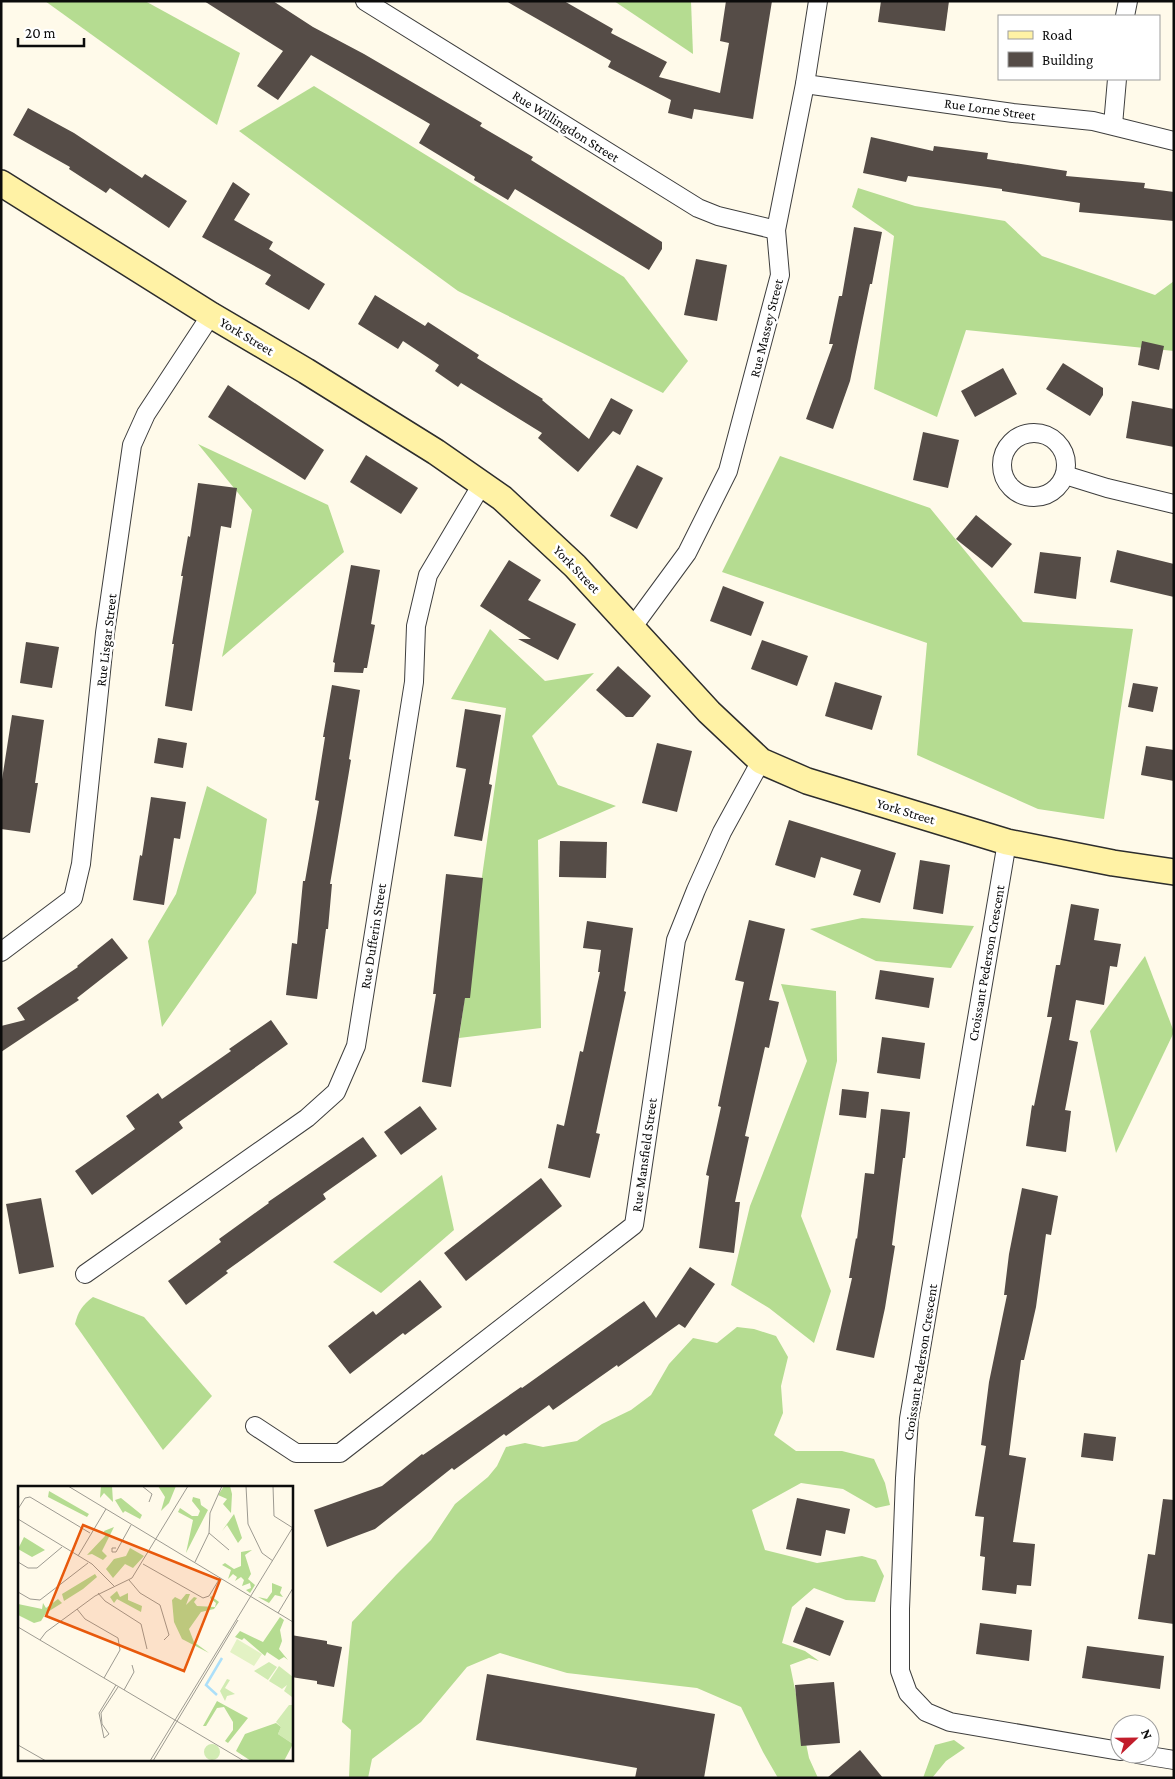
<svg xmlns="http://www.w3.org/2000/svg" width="1175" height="1779" font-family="'Crimson Pro',serif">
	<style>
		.forest { fill: #b5dc91 }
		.building { fill: #554c47 }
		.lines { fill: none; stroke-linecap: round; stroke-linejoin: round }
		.street-casing { stroke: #3e3e3e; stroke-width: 20 }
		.secondary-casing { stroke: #2d2d2d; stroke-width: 28 }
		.street { stroke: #fff; stroke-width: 18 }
		.secondary { stroke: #fff2a5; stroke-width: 25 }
		.labels { text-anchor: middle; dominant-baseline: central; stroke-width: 5; stroke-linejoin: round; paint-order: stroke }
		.street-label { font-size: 14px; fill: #0b0b0b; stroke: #fff }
		.inset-river { fill: none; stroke: #acdff9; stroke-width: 2.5 }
		.inset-road { fill: none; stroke: #9d9a91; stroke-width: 1 }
		.view { fill: #e8590c; fill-opacity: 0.15; stroke: #e8590c; stroke-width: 2.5 }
		.inset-edge { fill: none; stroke: #0b0b0b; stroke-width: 2.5 }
	</style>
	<rect width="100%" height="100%" fill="#fffaea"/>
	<g class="forest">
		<path d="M45,1H145L240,53L217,125Z"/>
		<path d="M614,1H691L693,54Z"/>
		<path d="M314,86L624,277L688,361L663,393L458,291L239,131Z"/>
		<path d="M858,188L915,206L1005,221L1042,256L1155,295L1174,281V351L966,330L937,417L874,389L894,236L852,207Z"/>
		<path d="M198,444L328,505L344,552L222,657L252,510Z"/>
		<path d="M780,456L930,508L1023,622L1133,629L1104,819L1038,809L917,755L927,643L722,572Z"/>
		<path d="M490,629L545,681L594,673L532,736L558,785L616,806L538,840L541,1028L459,1038L506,708L451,699Z"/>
		<path d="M207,786L267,819L256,893L162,1027L148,941L176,894Z"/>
		<path d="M862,918L974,926L951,968L876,961L810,929Z"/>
		<path d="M1145,956L1174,1032L1116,1153L1090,1031Z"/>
		<path d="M781,984L836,991L837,1061L801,1216L831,1291L814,1343L769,1308L731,1285L750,1206L807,1061Z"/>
		<path d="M442,1175L454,1230L381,1293L333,1262Z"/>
		<path d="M93,1297L144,1317L212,1396L163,1450L75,1324C78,1312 82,1305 93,1297Z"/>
		<path d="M737,1327L754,1329L776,1336L788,1357L781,1386L783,1413L774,1435L796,1451H842L874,1459L885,1483L890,1505L876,1508L843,1489L801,1483L752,1510L765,1550L817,1563L862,1556L876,1560L884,1576L875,1602L846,1600L814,1588L792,1607L782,1643L805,1651L819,1661L809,1658L790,1665L809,1758L818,1778H778L763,1752L741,1707L697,1688L567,1673L500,1653L467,1667L421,1722L372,1759L368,1778H349L351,1730L342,1722L352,1622L396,1575L431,1540L455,1504L488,1477L497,1466L506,1447L525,1443L543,1447L577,1441L602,1424L631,1410L651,1395L669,1364L693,1338L717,1343Z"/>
		<path d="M954,1740L965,1748L946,1761L932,1778H923L935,1745Z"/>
	</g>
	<g class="building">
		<path d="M204,1H273L313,27L364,54L482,123L480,126L533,157L531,160L662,242V249L649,270L515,189L508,200L474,180L475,177L419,143L430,124L311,55L278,100L257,86L283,51Z"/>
		<path d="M506,1H564L613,29L611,33L667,62L659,77L720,93L729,43L720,41L726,1H772L753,119L694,109L692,119L668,113L671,100L608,67L611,61Z"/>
		<path d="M881,1H949L945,31L878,22Z"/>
		<path d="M28,108L74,133L142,178L145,174L187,201L169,228L110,188L106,193L69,169L70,167L13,135Z"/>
		<path d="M871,137L933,151L934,146L988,153L987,159L1067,171L1066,176L1145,183L1144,188L1174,192V221L1079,212L1080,203L1002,191V189L908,176L906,182L863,173Z"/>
		<path d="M233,182L250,194L234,220L273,242L269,249L325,284L309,310L265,284L271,275L202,237Z"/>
		<path d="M854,227L882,232L872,284H870L850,381L833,429L806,419L833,344H829L839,296H842Z"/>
		<path d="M696,259L727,265L717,321L684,315Z"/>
		<path d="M375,295L425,326L428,322L479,355L477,358L543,399L542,400L589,439L611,398L633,410L620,435L613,431L578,472L538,438L542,433L461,383L458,387L435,371L439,365L403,341L398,349L358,324Z"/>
		<path d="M1142,341L1164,346L1159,370L1138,365Z"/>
		<path d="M1063,363L1103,388V395L1090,416L1046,389Z"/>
		<path d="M1003,368L1017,394L975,417L961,391Z"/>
		<path d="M228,385L324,450L305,480L208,417Z"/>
		<path d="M1132,401L1174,409V447L1126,438Z"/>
		<path d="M923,432L959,440L948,488L913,480Z"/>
		<path d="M366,455L418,488L401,514L350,482Z"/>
		<path d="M637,465L663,478L637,529L610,516Z"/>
		<path d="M198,483L237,488L231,528L221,526L192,711L165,706L174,644H172L183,576H181L188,536L190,537Z"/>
		<path d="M976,515L1012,544L992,568L956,539Z"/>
		<path d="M1117,550L1174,564V597L1110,582Z"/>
		<path d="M1040,552L1081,557L1076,599L1034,593Z"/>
		<path d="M509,560L541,580L528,600L576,624L558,660L518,639H531L480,606Z"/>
		<path d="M351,565L380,570L371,624L375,625L367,668H364L363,673L334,672L335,663L333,662Z"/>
		<path d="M723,586L764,602L751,636L710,621Z"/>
		<path d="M762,640L808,656L797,686L751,669Z"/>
		<path d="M26,642L59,647L52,688L20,683Z"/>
		<path d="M618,666L651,696L633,717H626L596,690Z"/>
		<path d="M835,682L882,696L872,730L825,716Z"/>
		<path d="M1133,683L1158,687L1153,712L1128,707Z"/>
		<path d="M332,685L360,690L349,759L351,760L330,884H332L328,929H326L317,999L286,995L292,943L297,944L303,881H305L319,801L315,800L325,737H323Z"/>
		<path d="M465,709L501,715L489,784L492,785L482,841L454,836L466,769L456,767Z"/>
		<path d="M12,715L44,720L35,783H38L30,833L1,829V786Z"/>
		<path d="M158,738L187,743L183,768L154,763Z"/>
		<path d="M657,743L692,751L677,812L642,803Z"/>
		<path d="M1146,746L1174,750V781L1141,775Z"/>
		<path d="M151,797L186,802L180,839L174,838L164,905L133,900L140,855L142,856Z"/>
		<path d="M789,820L896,853L880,903L853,895L861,870L821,857L815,878L775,865Z"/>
		<path d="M560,841L607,842L606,878L559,877Z"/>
		<path d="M920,860L950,865L943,914L913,909Z"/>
		<path d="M446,874L483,878L470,998H465L451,1087L422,1082L436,994H433Z"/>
		<path d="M1071,904L1099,909L1094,940L1121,944L1117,967L1110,966L1104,1005L1076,1000L1069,1040L1078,1042L1065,1110L1071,1111L1066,1152L1026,1146L1032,1105L1034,1106L1052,1017H1047L1056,965H1060Z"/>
		<path d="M749,920L785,929L769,1000L779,1002L769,1048L765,1047L745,1136L749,1137L735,1202H740L734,1253L699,1248L709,1176L706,1175L721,1107L718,1106L744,982L735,980Z"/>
		<path d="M587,921L633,928L624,991L626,992L596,1133L600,1134L590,1178L548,1168L557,1124L564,1126L580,1051L583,1052L600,972H598L601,950L583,948Z"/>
		<path d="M112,938L128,958L77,998L79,1000L1,1052V1026L25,1020L17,1008L78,967L77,966Z"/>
		<path d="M880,970L934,978L929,1008L875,999Z"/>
		<path d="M271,1020L288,1044L179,1122L183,1128L92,1195L75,1171L135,1129L126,1116L158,1093L162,1099L231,1051L229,1049Z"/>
		<path d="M882,1037L925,1043L920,1079L877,1073Z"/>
		<path d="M842,1089L869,1092L866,1118L839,1115Z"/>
		<path d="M420,1106L437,1129L401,1155L384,1132Z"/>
		<path d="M881,1109L910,1112L905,1158H903L892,1245L895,1246L885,1308L874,1358L836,1350L852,1278H849L856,1238L857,1239L865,1173L874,1174Z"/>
		<path d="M363,1137L377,1156L323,1194L326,1199L226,1271L228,1273L186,1305L168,1281L221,1242L219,1239L269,1203L268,1202Z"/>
		<path d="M541,1178L562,1206L466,1281L444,1253Z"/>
		<path d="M1022,1188L1058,1196L1051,1235L1046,1234L1036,1307L1024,1360H1021L1009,1455L1026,1458L1013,1542L1035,1544L1031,1586L1017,1585L1016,1594L982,1590L985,1557L980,1556L984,1517L975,1516L986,1446L981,1445L989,1382L1007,1295H1004L1009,1254Z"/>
		<path d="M41,1198L54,1267L19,1274L6,1204Z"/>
		<path d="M690,1267L715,1284L685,1328L679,1324L618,1367L617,1365L553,1410L549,1405L506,1436L504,1434L454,1470L452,1468L375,1529L327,1547L314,1510L382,1486L422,1454L423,1455L521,1387L522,1388L644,1301L656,1318Z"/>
		<path d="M420,1280L442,1307L405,1335L403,1333L350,1374L328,1346L373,1311L376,1315Z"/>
		<path d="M1084,1433L1116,1437L1113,1461L1081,1457Z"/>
		<path d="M797,1498L850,1509L845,1534L826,1530L821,1556L786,1549Z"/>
		<path d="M1163,1499L1174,1500V1624L1138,1619L1148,1554L1155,1555Z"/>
		<path d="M806,1607L844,1621L830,1656L793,1642Z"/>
		<path d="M980,1623L1032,1630L1029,1661L976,1654Z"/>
		<path d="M291,1635L327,1641V1644L342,1647L334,1687L317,1684V1681L291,1677Z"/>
		<path d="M1087,1646L1164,1656L1160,1689L1082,1678Z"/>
		<path d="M487,1674L715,1714L704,1778H635L637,1768L476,1740Z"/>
		<path d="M834,1682L840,1743L801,1746L795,1685Z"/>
		<path d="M860,1750L883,1778H827Z"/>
	</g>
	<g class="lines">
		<g class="street-casing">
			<g id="street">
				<path d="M365,1L698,208L718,216L776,230"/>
				<path d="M1125,16L1128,1"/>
				<path d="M805,84L1013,113L1093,121L1174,141"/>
				<path d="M1113,125L1117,79"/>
				<circle cx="1034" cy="465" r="32"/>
				<path d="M1065,475L1107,488L1174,504"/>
				<path d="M632,628L687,553L728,471L780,275L776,230L805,84L818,1"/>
				<path d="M1007,842L909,1419L905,1478L900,1609V1671L908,1693L926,1712L950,1722L1120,1751"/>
				<path d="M1,952L73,898L81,864L105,633L132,445L146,414L211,315"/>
				<path d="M85,1274L307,1118L336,1092L356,1046L414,682L416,626L428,575L482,484"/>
				<path d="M255,1426L296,1453H340L634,1225L676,940L696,890L722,832L761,761"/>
				<path d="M1137,1754L1174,1760"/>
			</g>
		</g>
		<g class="secondary-casing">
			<path id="secondary" d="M1,183L211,315L306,371L436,452L502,498L575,566L709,712L761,761L807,781L1007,842L1113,863L1174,872"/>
		</g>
		<use href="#street" class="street"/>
		<use href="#secondary" class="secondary"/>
	</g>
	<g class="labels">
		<g class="street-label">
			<text transform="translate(990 109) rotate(8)">Rue Lorne Street</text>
			<text transform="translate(566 126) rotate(32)">Rue Willingdon Street</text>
			<text transform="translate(766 328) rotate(-76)">Rue Massey Street</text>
			<text transform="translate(247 336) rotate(31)">York Street</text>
			<text transform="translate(577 569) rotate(46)">York Street</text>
			<text transform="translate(106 640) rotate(-83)">Rue Lisgar Street</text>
			<text transform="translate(906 811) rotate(17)">York Street</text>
			<text transform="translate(373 936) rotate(-81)">Rue Dufferin Street</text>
			<text transform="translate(986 963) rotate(-80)">Croissant Pederson Crescent</text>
			<text transform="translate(644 1155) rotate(-82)">Rue Mansfield Street</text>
			<text transform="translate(920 1362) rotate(-81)">Croissant Pederson Crescent</text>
		</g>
	</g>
	<g transform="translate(18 1486)">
		<rect width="275" height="275" fill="#fffaea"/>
		<path d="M251,176L259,181L250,194L236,185ZM261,180L275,191V217L274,211L266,205L269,199L264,203L251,195ZM209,193L212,194L207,202L217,208L209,210L207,215L202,205ZM271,219H275V258L260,248L263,241L258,236ZM186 266a8 8 0 1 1 16 0a8 8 0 1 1-16 0Z" fill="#d1ebb2"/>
		<path d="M83,0H94L95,16L86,7L82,12ZM140,0H158L151,17L143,25L147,11ZM206,0H212L214,8L213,27L205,18L209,13L200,9ZM31,5L71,28L69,31L30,11ZM175,11L182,13L183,19L190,24L168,67L175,34L160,26L162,22L174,30H180L182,25L174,15ZM103,12L124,29L122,33L107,25L105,27L97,14ZM216,28L224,52L220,57L209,39L204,45ZM96,41L84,65L89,70L85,74L74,68L69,69L87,50L86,45ZM6,51L27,64L14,71L0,63ZM112,62L126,70L115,82L107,78L95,92L88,83L96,73L108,70ZM234,64L227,69L233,88L230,93L237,99L232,107L228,104L233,102L232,97L224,100L226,94L223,91L217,95L219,91L215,88L210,93L213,84L204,79L207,77L216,83L223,80V66ZM77,88L79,91L65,103L46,115L44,108ZM254,97L264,101L262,107L265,111L257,109L251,117L240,111L249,113L254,106ZM99,105L102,111L110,107V114L124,120L123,126L99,113L96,117L92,111ZM168,108H172L168,119L176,111L179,112L176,116L179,120L197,121L198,117L192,112L193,110L201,116L196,123L183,126L171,143L176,156L191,167L164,153L156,136L154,114L157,111L163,114ZM40,113L44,117L28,127L23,135L16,137L0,129V118L24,123L25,117L28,122ZM262,131L266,134L262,144L264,155L261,163L270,174L266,171L261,174L249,166L247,170L226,152L224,154L217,151L222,145L245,156ZM199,215L230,232L210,257L207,255L215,244V236L206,221L199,222L188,240H185ZM258,237L263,241L260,248L275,258L266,275H233L218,265L227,248Z" fill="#b5dc91"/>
		<path d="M219,153L244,168L236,180L212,166Z" fill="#e3f2c4"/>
		<path class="inset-river" d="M199,209L188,199L204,172"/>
		<path class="inset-road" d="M50,0L275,136M124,0L134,8L131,16M228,0L230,38L244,67L255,75M255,0L256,30L275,42M0,23L7,12L12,11L72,47M0,33L74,78L96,100M191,47L211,64M98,62H94V66H98L113,39M60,70L88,23M0,76L10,82H19L44,61M177,76L191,47L192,27L204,0M125,78L185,112L191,110L202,92M111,94L122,107L142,119L151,149L146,154M0,106L12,113L22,114L70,77M80,107L87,115L123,138L129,163M59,123L67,133L100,152L102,164L86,192M260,127L275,102M0,141L226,275M22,154L28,146L77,110L114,92L170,0M98,199L81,227L86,252L91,248L84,238L83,227L100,201M106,204L116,186L114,179M0,259L28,275M132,275L275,41M135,275L220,134"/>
		<path class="view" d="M65,39L202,94L166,185L28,130Z"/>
		<rect width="275" height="275" class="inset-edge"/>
	</g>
	<rect width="1175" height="1779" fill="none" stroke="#0b0b0b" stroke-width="5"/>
	<rect x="998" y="15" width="162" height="65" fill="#ffffff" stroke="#9d9d9d"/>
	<rect x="1008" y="31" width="25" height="8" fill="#fff2a5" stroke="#9d9d9d"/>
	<text x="1042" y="40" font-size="15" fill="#0b0b0b">Road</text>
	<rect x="1008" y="52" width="25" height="15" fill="#554c47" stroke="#9d9d9d"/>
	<text x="1042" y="65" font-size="15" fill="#0b0b0b">Building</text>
	<g transform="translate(1135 1739) rotate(68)"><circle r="24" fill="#ffffff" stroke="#9d9d9d"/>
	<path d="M0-4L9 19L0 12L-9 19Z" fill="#c21d2b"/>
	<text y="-8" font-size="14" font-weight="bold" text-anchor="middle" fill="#0b0b0b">N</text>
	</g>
	<path d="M18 38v8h66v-8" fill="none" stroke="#0b0b0b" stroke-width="2.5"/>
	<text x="25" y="38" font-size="15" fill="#0b0b0b" stroke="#ffffff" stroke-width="4" paint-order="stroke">20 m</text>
</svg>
